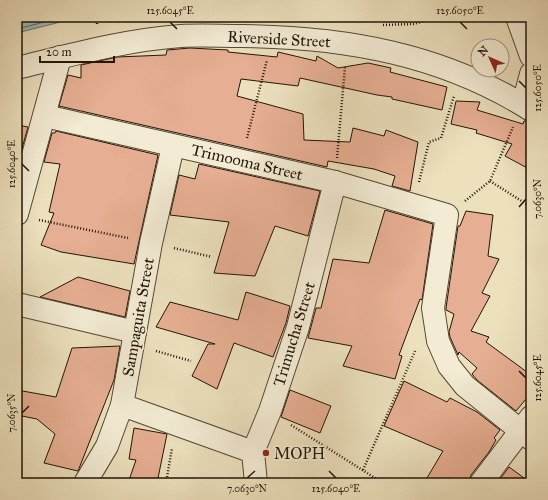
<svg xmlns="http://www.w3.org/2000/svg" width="548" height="500" font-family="'IM FELL Great Primer',serif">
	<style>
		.water { fill: #9abbb9; stroke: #6a7971 }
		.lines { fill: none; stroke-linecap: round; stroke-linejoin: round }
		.shore { stroke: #5e6860; stroke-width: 1 }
		.building { fill: #e6ae92; stroke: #221506 }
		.minor-casing { stroke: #544834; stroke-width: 24 }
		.path { stroke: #221506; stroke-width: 2.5; stroke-dasharray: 1 2; stroke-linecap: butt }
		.minor { stroke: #f3ebd4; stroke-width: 22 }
		.ticks { fill: none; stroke: #221506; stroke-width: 1.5 }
		.poi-dot { fill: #8f2418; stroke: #f3ebd4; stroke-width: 1.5 }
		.labels { text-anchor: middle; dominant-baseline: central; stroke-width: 3.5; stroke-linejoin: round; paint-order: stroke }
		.street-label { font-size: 16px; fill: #221506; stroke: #f3ebd4 }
		.poi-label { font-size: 16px; fill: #221506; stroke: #f3ebd4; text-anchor: start }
		.neatline { fill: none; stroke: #221506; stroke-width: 1.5 }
		.ticks-label { font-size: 10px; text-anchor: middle; fill: #221506 }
	</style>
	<rect width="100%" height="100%" fill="#ece0bd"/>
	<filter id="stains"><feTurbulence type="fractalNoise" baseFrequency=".005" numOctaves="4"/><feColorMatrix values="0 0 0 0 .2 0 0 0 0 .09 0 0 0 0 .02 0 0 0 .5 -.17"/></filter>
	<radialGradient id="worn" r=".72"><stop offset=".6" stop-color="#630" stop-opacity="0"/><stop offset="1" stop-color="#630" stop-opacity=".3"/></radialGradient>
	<path class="water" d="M17,17H80L17,33Z"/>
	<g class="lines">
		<path class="shore" d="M17,29L64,17"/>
	</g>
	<g class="building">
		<path d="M190,48L228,50V52L277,57L278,52L316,61L317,56L338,68L368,63L391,68L390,72L447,87L442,110L392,99V97L377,95L300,78L298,86L241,79L237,96L303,114L304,140L350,142L353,128L384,136L386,130L418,142L410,191L392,186L395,176L374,169L328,161L327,167L59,106L68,75L81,78V65L117,57L166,55L167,50Z"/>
		<path d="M456,101L480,102L477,110L523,124L524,121L531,122V170L505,156L512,144L476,133L477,130L451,124Z"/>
		<path d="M17,125L28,127L19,159H17Z"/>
		<path d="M56,131L158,155L134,264L61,252L41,245L54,213L49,212L60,164L44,162L52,133H55Z"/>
		<path d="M199,164L320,191L308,236L275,226L255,276L214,273L229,222L170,215L179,175L195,179Z"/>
		<path d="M385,210L433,224L422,300L420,299L399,355L402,356L395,379L343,366L352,346L308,338L316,308H321L333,259L369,263Z"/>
		<path d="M466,211L493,215L488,256L499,259L482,293L490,296L471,331L489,337L486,342L531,375V393L516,411L477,380L472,374L477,368L459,352L458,355L450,337L449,332L454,314L446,310V308L458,226H460Z"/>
		<path d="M78,277L130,291L125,317L40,297Z"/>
		<path d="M246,292L290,306L286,323L273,357L234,343L217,389L192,376L208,344H215L156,327L170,302L238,320Z"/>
		<path d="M120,346L114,380L78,471L44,463L55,434L37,419L17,415V390L56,397L72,348Z"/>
		<path d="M404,381L447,402L450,398L477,412L500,430L494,438L496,440L489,452L471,475L469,483H424L443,451L384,426Z"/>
		<path d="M290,390L331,406L320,433L281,417Z"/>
		<path d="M134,428L167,434L157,483H128L136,460L129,459Z"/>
		<path d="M509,467L531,483H497Z"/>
	</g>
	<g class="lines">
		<g class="minor-casing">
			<g id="minor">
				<path d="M517,17L531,56"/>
				<path d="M17,68C71,55 125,40 181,36C201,35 221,36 241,36C345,37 442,54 531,110"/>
				<path d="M523,104L531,74"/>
				<path d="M45,116L335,182L447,215L433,308L438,341L449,366L465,386L531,439"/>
				<path d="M17,214L60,57"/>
				<path d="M17,304L135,332"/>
				<path d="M122,405L253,452"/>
				<path d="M85,483L107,446L122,405L151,243L173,146"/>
				<path d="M256,483L253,452L270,411L298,327L335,182"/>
				<path d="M481,483L531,417"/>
			</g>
		</g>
		<g class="path">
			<path d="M97,17V24"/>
			<path d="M383,25L413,24L442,17"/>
			<path d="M247,138L267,60"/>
			<path d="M337,158L345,67"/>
			<path d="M490,181L531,207"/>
			<path d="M419,182L429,142L441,138L454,96"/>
			<path d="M465,201L490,181L513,127"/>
			<path d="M39,220L128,238"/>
			<path d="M174,248L212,257"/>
			<path d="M156,351L191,361"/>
			<path d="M291,425L383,483"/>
			<path d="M363,470L416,349"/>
			<path d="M166,483L172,448"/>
		</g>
		<use href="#minor" class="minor"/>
	</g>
	<path class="ticks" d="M170,22L177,29M460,22L467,29M519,81L526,88M22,164L29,171M519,207L526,199M519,371L526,378M22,413L29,406M329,471L336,478M247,478L255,471"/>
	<circle class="poi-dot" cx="266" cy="453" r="4"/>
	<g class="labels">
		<g class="street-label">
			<text transform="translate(279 39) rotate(3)">Riverside Street</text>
			<text transform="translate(247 162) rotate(13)">Trimooma Street</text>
			<text transform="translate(138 317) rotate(-80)">Sampaguita Street</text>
			<text transform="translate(294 334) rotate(-73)">Trimucha Street</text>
		</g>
		<g class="poi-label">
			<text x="274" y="453">MOPH</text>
		</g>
	</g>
	<rect width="548" height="500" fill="none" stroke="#ece0bd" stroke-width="44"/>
	<g transform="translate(490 58) rotate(315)"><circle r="19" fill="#f3ebd4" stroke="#9f9582"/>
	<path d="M0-3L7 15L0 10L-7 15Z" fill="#8f2418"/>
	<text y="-6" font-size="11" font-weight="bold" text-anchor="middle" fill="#221506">N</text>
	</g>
	<path d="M40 56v6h74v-6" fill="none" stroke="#221506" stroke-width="2"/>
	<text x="46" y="56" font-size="12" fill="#221506" stroke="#f3ebd4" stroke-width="3" paint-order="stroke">20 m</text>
	<rect x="22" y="22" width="504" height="456" class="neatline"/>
	<g class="ticks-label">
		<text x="170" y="14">125.6045°E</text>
		<text x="460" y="14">125.6050°E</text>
		<text transform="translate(537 88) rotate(-90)" y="4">125.6050°E</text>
		<text transform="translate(11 164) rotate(-90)" y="4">125.6040°E</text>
		<text transform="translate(537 199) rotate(-90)" y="4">7.0630°N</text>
		<text transform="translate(537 378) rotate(-90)" y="4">125.6045°E</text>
		<text transform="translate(11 413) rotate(-90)" y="4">7.0635°N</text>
		<text x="247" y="492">7.0630°N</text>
		<text x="336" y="492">125.6040°E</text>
	</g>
	<rect width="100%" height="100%" filter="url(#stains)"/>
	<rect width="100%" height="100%" fill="url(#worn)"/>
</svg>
